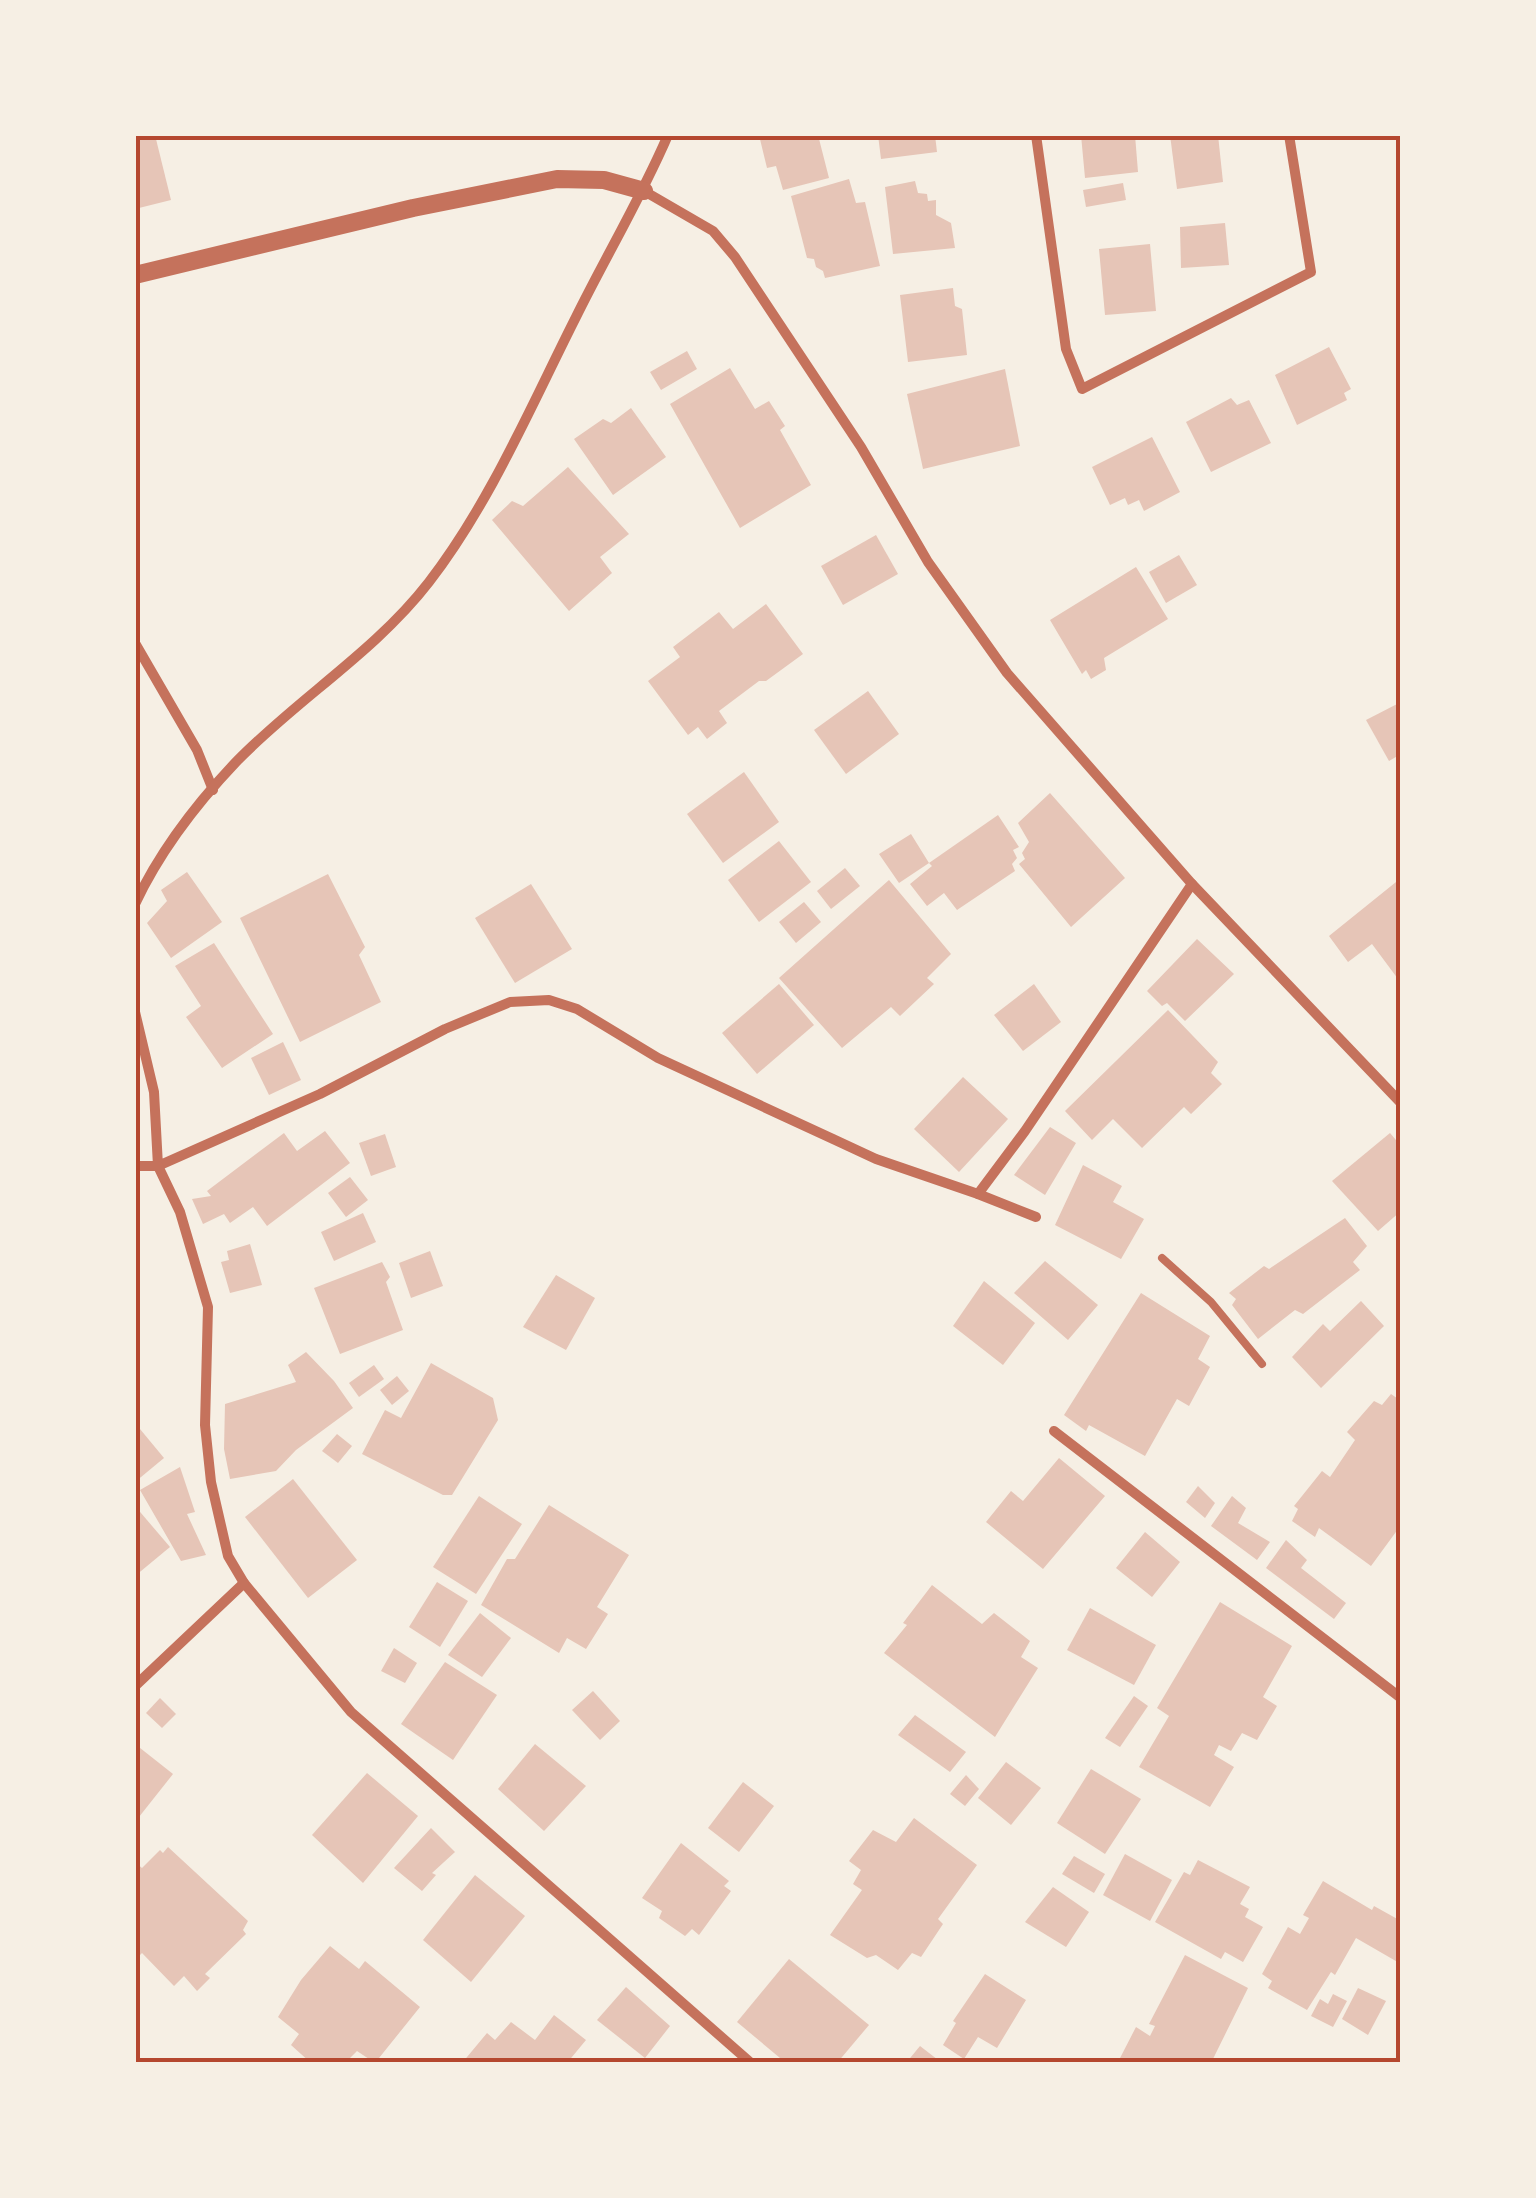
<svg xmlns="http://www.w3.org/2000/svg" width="1536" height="2198" font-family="'Roboto Serif',serif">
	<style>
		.building { fill: #e6c5b7 }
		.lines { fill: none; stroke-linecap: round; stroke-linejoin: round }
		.service { stroke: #c5725c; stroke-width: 8 }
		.minor { stroke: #c5725c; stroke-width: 10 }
		.tertiary { stroke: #c5725c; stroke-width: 18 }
		.neatline { fill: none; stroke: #b5482f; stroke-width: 4 }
	</style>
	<rect width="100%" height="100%" fill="#f6efe4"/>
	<g class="building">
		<path d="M135,135H155L171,200L135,209Z"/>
		<path d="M759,135H818L829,178L783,190L776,166L767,168Z"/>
		<path d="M878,135H935L937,152L881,159Z"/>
		<path d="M1081,135H1135L1138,172L1085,178Z"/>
		<path d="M1170,135H1218L1223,182L1177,189Z"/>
		<path d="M849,179L856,203L865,202L880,266L825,278L823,271L816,267L814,259L807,258L791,196Z"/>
		<path d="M915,181L918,193L927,194L928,201L936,200V215L951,223L955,248L893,254L885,187Z"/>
		<path d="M1123,183L1126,200L1086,207L1083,190Z"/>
		<path d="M1225,223L1229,265L1181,268L1180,227Z"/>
		<path d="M1150,244L1156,311L1105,315L1099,249Z"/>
		<path d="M953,288L955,306L962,309L967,355L908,362L900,295Z"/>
		<path d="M1329,347L1351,389L1344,393L1347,400L1297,425L1275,375Z"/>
		<path d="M687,351L697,369L661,390L650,372Z"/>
		<path d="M730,368L755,409L769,401L785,426L780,430L811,485L740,528L670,404Z"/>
		<path d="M1005,369L1020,446L923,469L907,394Z"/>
		<path d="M1231,398L1237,405L1249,400L1271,443L1211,472L1186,422Z"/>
		<path d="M631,408L666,457L613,495L574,439L603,419L611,423Z"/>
		<path d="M1152,437L1180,492L1144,511L1139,500L1128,505L1125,498L1110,505L1092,467Z"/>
		<path d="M568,467L629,534L600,557L612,573L569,611L492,520L512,501L523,506Z"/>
		<path d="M876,535L898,574L843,605L821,566Z"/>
		<path d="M1179,555L1197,585L1166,603L1149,572Z"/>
		<path d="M1136,567L1168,619L1104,658L1106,670L1091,679L1086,670L1082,674L1050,620Z"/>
		<path d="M766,604L803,654L766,681H759L719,711L727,723L707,739L698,727L688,735L648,681L680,657L673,647L719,612L733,629Z"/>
		<path d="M868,691L899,734L846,774L814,730Z"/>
		<path d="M1401,702V754L1389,761L1366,720Z"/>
		<path d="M744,772L779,822L723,863L687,814Z"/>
		<path d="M1050,793L1125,878L1071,927L1019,864L1025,859L1022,853L1029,842L1018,823Z"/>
		<path d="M998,815L1019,847L1013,850L1017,858L1012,864L1015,871L957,910L944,893L927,906L910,884L932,866L929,863L899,883L879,854L911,834L929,863Z"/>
		<path d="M779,841L811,882L759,922L728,880Z"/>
		<path d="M845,868L860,886L831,909L817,891Z"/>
		<path d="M187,872L222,922L171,958L147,923L167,901L161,890Z"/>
		<path d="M328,874L365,947L359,955L381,1002L300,1042L240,918Z"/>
		<path d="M1401,878V983L1372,944L1348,962L1329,936Z"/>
		<path d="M889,880L951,954L927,978L934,984L900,1016L891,1007L842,1048L779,978Z"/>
		<path d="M531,884L572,949L515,983L475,918Z"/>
		<path d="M804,902L821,922L796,943L779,922Z"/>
		<path d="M1197,939L1234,974L1185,1021L1167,1003L1162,1006L1147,991Z"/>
		<path d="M214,943L273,1034L222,1068L186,1017L201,1006L175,966Z"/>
		<path d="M779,984L814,1025L757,1074L722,1033Z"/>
		<path d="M1034,984L1061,1022L1023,1051L994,1015Z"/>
		<path d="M1168,1010L1218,1062L1211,1073L1222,1084L1191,1114L1184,1107L1142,1148L1113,1119L1092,1140L1065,1111Z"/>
		<path d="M283,1042L301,1080L269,1095L251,1058Z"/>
		<path d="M963,1077L1008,1119L959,1172L914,1129Z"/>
		<path d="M1050,1127L1076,1143L1045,1195L1014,1175Z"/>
		<path d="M325,1131L350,1163L267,1226L253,1207L230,1223L224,1214L203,1224L192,1199L211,1196L207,1191L284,1133L297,1151Z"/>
		<path d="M1390,1133L1401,1146V1211L1378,1231L1332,1181Z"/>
		<path d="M385,1134L396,1167L371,1176L359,1143Z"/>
		<path d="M1083,1165L1122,1186L1113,1202L1144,1219L1121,1259L1055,1225Z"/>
		<path d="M350,1177L368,1200L346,1217L328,1193Z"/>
		<path d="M363,1213L376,1242L334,1261L321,1232Z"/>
		<path d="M1345,1218L1367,1246L1353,1262L1360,1270L1303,1314L1295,1310L1258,1339L1232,1305L1236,1299L1229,1293L1264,1266L1269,1269Z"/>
		<path d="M250,1244L262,1285L230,1293L221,1262L229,1260L227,1251Z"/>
		<path d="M430,1251L443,1286L411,1298L399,1263Z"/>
		<path d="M1045,1261L1098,1305L1068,1340L1014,1293Z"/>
		<path d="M382,1262L390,1277L386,1282L403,1330L340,1354L314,1288Z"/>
		<path d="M556,1275L595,1298L566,1350L523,1327Z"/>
		<path d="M984,1281L1035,1323L1003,1365L953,1326Z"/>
		<path d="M1141,1293L1210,1336L1198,1359L1210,1367L1189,1406L1177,1399L1145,1456L1089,1425L1086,1431L1064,1415Z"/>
		<path d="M1361,1301L1384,1326L1321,1388L1292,1357L1323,1324L1330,1331Z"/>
		<path d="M306,1352L334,1381L353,1408L296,1450L276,1471L230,1479L224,1449L225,1404L296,1382L288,1365Z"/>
		<path d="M431,1363L493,1398L498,1420L452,1495H443L362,1454L385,1410L401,1418Z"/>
		<path d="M374,1365L384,1379L359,1397L349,1383Z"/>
		<path d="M397,1376L409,1391L392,1405L380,1390Z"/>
		<path d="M1391,1394L1401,1401V1525L1371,1566L1319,1528L1315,1537L1292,1521L1298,1509L1294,1506L1322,1471L1330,1477L1355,1440L1347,1432L1374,1401L1382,1405Z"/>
		<path d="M135,1423L164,1458L135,1482Z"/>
		<path d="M337,1434L352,1446L338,1463L322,1451Z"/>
		<path d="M1059,1458L1105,1496L1043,1569L986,1522L1011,1491L1023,1501Z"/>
		<path d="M180,1467L195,1512L187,1514L206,1555L181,1561L140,1490Z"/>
		<path d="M293,1479L357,1560L308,1598L245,1517Z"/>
		<path d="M1198,1486L1215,1503L1205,1518L1186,1502Z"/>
		<path d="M479,1496L522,1524L476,1594L433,1567Z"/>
		<path d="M1232,1496L1246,1508L1238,1523L1270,1542L1257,1560L1211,1526Z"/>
		<path d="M549,1505L629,1555L597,1607L608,1614L586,1649L567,1638L559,1653L481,1605L507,1559H515Z"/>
		<path d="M135,1506L170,1547L135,1576Z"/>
		<path d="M1145,1532L1180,1562L1152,1597L1116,1568Z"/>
		<path d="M1286,1540L1307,1560L1301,1568L1346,1603L1334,1619L1266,1568Z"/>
		<path d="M437,1582L468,1601L440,1647L409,1627Z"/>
		<path d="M932,1585L982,1624L994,1613L1030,1641L1021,1657L1038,1668L995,1737L884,1653L907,1625L903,1623Z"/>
		<path d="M1220,1602L1292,1646L1263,1697L1277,1706L1257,1740L1242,1733L1231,1751L1219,1745L1214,1755L1234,1767L1210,1807L1139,1767L1169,1716L1157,1708Z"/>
		<path d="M1090,1608L1156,1645L1134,1685L1067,1650Z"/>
		<path d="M480,1613L511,1638L482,1677L448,1655Z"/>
		<path d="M394,1648L417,1663L405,1683L381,1671Z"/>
		<path d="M445,1662L497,1695L453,1760L401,1724Z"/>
		<path d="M593,1691L620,1721L600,1740L572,1710Z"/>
		<path d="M1134,1696L1148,1706L1120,1747L1105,1738Z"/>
		<path d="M160,1698L176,1714L162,1728L146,1713Z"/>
		<path d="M915,1715L966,1752L950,1772L898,1735Z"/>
		<path d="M135,1744L173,1774L135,1822Z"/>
		<path d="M535,1744L586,1786L544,1831L498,1789Z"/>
		<path d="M1006,1762L1041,1788L1011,1825L978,1798Z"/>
		<path d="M1091,1769L1141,1799L1105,1854L1057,1823Z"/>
		<path d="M367,1773L418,1816L363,1883L312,1835Z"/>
		<path d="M966,1775L979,1789L965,1806L950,1794Z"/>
		<path d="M743,1782L774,1806L739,1852L708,1828Z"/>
		<path d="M914,1818L977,1865L938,1919L943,1924L921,1957L912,1953L898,1970L876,1955L867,1958L830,1935L862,1890L853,1884L861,1870L849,1861L873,1830L896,1842Z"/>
		<path d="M431,1828L455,1852L432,1873L436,1875L422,1891L394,1868Z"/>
		<path d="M681,1843L729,1881L724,1886L731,1891L699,1935L692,1929L685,1936L659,1918L662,1911L642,1898Z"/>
		<path d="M168,1847L248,1921L243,1930L246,1934L205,1974L210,1978L197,1991L184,1976L174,1986L142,1953L135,1960V1862L142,1868L160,1850L163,1853Z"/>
		<path d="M1125,1854L1172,1880L1150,1921L1103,1895Z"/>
		<path d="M1074,1856L1105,1874L1094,1893L1062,1874Z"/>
		<path d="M1198,1860L1250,1887L1240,1904L1249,1909L1245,1917L1263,1927L1243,1962L1225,1952L1221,1959L1155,1922L1184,1872L1190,1875Z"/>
		<path d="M475,1875L525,1916L471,1982L423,1940Z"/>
		<path d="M1323,1881L1372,1910L1374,1906L1401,1921V1964L1356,1938L1335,1975L1331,1972L1307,2010L1268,1988L1272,1981L1262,1974L1288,1927L1300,1934L1309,1918L1303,1915Z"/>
		<path d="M1053,1887L1089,1912L1066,1947L1025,1922Z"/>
		<path d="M330,1946L359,1969L365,1961L420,2007L375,2063L357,2051L345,2063H311L291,2045L299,2034L278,2017L301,1980Z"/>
		<path d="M1185,1955L1248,1988L1211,2063L1118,2062L1136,2027L1150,2036L1155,2026L1149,2024Z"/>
		<path d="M789,1959L869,2025L837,2063H786L737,2022Z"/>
		<path d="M985,1974L1026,2000L997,2048L978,2037L964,2059L943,2045L956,2023L953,2021Z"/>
		<path d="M626,1987L670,2026L645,2058L597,2020Z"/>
		<path d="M1358,1988L1386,2001L1368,2035L1342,2019Z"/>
		<path d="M1333,1994L1347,2001L1333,2027L1311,2016L1320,1999L1328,2004Z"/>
		<path d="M554,2015L586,2040L567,2063H462L487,2033L495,2040L511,2022L535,2040Z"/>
		<path d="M920,2046L942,2063H906Z"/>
	</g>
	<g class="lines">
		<path class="service" d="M1162,1258L1211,1302L1262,1364"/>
		<g class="minor">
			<path d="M1036,135L1066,349L1082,389L1311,272L1289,135"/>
			<path d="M644,191L713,231L735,257L861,447L928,562L1007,673L1192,884L1401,1103"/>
			<path d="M135,643L197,750L213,790"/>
			<path d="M135,904C159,853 197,803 236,762C297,699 375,652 429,582C490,503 531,406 576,317C606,256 641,198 668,135"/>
			<path d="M135,1012L154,1092L158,1166L320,1094L445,1029L510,1002L549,1000L577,1009L658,1058L833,1139L876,1159L978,1194L1025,1131L1192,884"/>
			<path d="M135,1166H158L180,1212L208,1307L205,1425L211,1482L228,1556L244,1583L351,1712L751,2063"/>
			<path d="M978,1194L1036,1217"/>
			<path d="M1054,1431L1401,1698"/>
			<path d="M135,1686L244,1583"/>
		</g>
		<path class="tertiary" d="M135,275L413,208L557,179L604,180L644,191"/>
	</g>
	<rect width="1536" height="2198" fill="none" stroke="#f6efe4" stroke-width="275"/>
	<rect x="138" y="138" width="1260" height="1922" class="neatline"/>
</svg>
